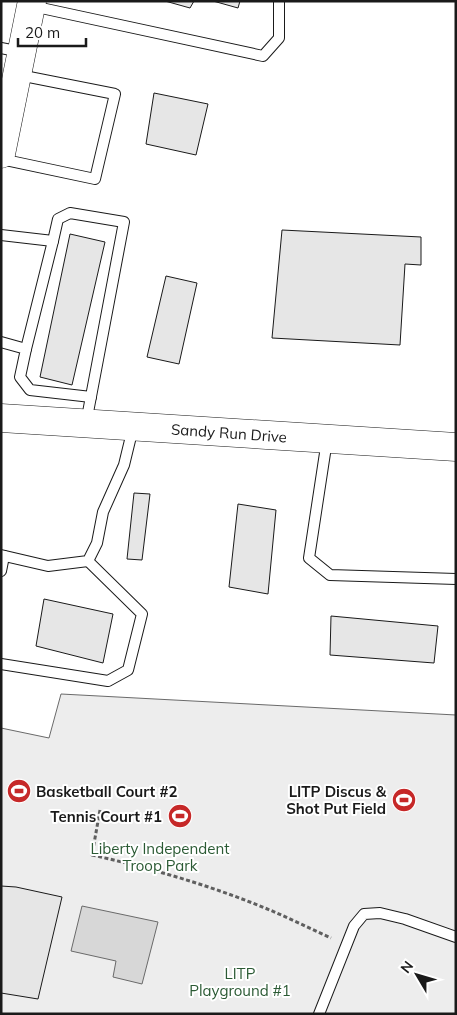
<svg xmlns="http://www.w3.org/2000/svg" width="457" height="1015" font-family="Mulish,sans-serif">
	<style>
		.built { fill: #ededed; stroke: #6a6a6a }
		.water { fill: #d7d7d7; stroke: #6a6a6a }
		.building { fill: #e6e6e6; stroke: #1a1a1a }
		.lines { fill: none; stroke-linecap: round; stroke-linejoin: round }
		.lane-casing { stroke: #1a1a1a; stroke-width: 12 }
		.secondary-casing { stroke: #1a1a1a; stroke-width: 29 }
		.highway-casing { stroke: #1a1a1a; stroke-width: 29 }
		.path { stroke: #5f5f5f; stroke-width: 3; stroke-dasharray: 4 2.5; stroke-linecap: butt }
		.lane { stroke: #fff; stroke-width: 10 }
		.secondary { stroke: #fff; stroke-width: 28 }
		.highway { stroke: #fff; stroke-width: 28 }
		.labels { text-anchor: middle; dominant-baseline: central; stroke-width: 4; stroke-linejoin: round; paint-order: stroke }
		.street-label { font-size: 15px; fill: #1a1a1a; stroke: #fff }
		.poi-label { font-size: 15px; font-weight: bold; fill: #1a1a1a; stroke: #fff; text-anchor: end }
		.park-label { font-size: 15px; fill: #2b5a34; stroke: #fff }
	</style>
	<rect width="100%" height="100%" fill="#fff"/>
	<path class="built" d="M61,694L456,715V1014H1V728L49,738Z"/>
	<path class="water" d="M82,906L158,922L142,984L113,977L116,961L71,951Z"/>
	<g class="building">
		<path d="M165,1H194L190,8Z"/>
		<path d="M213,1H240L238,8Z"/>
		<path d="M154,93L208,104L196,155L146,144Z"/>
		<path d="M282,230L421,237V265L405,264L400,345L272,338Z"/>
		<path d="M70,234L105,242L72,385L40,377Z"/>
		<path d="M166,276L197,283L179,364L147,357Z"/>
		<path d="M134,493L150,494L142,560L127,559Z"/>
		<path d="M238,504L276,510L268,594L229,587Z"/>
		<path d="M44,599L113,614L103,663L36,646Z"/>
		<path d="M331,616L438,626L434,663L330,655Z"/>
		<path d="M1,886L16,887L62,897L38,999L1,993Z"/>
	</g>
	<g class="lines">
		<g class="lane-casing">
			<g id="lane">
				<path d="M32,6L263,56L279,38V1"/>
				<path d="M1,48L21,52"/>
				<path d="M1,159L95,179L115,94L19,75"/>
				<path d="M1,235L53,241L58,219L70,213L124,222L86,423"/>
				<path d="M1,342L26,349L20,377L30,390L91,397"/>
				<path d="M26,349L53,241"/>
				<path d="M327,440L309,558L330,575L456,579"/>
				<path d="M1,555L48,566L88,561L97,543L103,512L124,465L133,428"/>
				<path d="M1,571L4,556"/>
				<path d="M1,664L108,681L128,670L142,614L88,561"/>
				<path d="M319,1014L354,926L364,914L380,913L405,919L456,937"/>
			</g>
		</g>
		<g class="secondary-casing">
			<path id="secondary" d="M1,418L456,447"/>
		</g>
		<g class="highway-casing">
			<path id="highway" d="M1,154L32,1"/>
		</g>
		<path class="path" d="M100,810L92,855C150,868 209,885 265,908C287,917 309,928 331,938"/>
		<use href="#lane" class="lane"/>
		<use href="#secondary" class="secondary"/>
		<use href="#highway" class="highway"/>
	</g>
	<defs>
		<g id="stadium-disc" transform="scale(1.25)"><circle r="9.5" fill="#c62828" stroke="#fff"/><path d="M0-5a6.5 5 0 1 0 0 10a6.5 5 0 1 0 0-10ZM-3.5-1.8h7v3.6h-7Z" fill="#fff"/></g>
	</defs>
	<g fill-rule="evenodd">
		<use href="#stadium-disc" x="19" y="791"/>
		<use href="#stadium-disc" x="404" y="800"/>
		<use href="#stadium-disc" x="180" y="816"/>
	</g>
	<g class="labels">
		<g class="street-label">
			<text transform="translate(229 433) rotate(4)">Sandy Run Drive</text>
		</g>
		<g class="poi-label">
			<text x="36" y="791" text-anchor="start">Basketball Court #2</text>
			<text x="386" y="791">LITP Discus &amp;<tspan x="386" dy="17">Shot Put Field</tspan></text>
			<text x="162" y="816">Tennis Court #1</text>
		</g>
		<g class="park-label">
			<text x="160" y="848">Liberty Independent<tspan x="160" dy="17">Troop Park</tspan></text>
			<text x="240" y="973">LITP<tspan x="240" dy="17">Playground #1</tspan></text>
		</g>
	</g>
	<rect width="457" height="1015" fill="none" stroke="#1a1a1a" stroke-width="5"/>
	<g transform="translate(417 975) rotate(308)" stroke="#ffffff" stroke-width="4" paint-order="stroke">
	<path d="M0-4L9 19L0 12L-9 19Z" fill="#1a1a1a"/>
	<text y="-8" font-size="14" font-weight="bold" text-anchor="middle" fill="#1a1a1a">N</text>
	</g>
	<path d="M18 38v8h68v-8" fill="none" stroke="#1a1a1a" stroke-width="2.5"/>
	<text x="25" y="38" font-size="15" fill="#1a1a1a" stroke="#ffffff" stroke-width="4" paint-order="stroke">20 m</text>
</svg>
